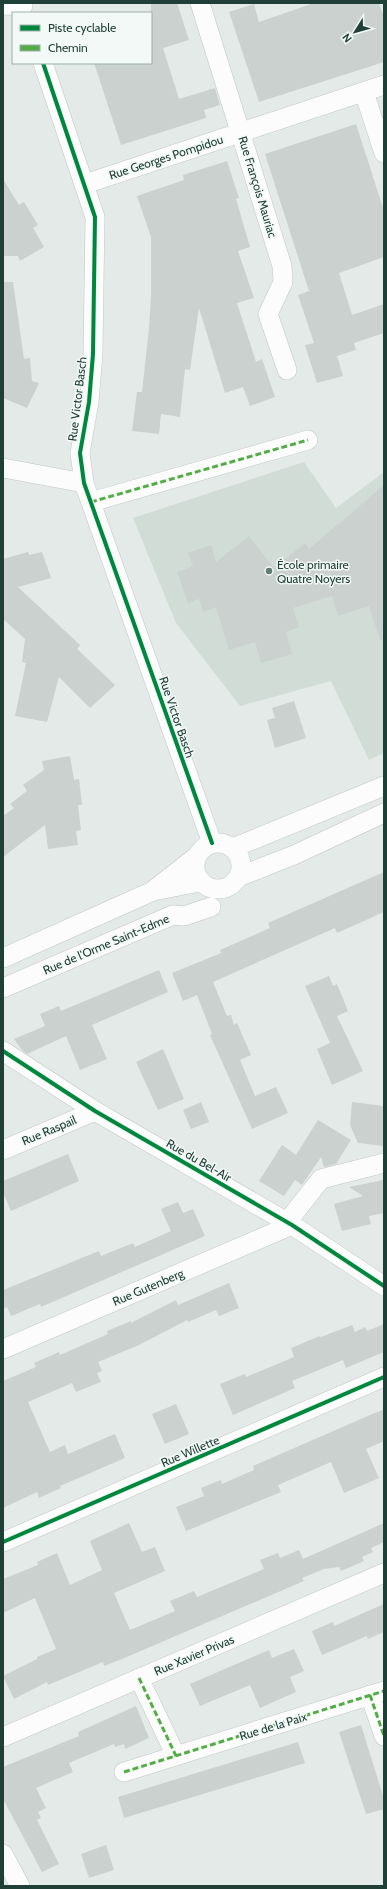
<svg xmlns="http://www.w3.org/2000/svg" width="387" height="1889" font-family="Cabin,sans-serif">
	<style>
		.built { fill: #d1dcd7 }
		.building { fill: #cbd1cf }
		.lines { fill: none; stroke-linecap: round; stroke-linejoin: round }
		.minor-casing { stroke: #c1c7c4; stroke-width: 20 }
		.minor { stroke: #fbfcfb; stroke-width: 19 }
		.quiet { stroke: #52ad45; stroke-width: 3; stroke-dasharray: 6 3; stroke-linecap: butt }
		.cycleway-casing { stroke: #f2f9f6; stroke-width: 6 }
		.cycleway { stroke: #00873e; stroke-width: 4 }
		.poi-dot { fill: #657b75; stroke: #f2f9f6; stroke-width: 1.5 }
		.labels { text-anchor: middle; dominant-baseline: central; stroke-width: 3; stroke-linejoin: round; paint-order: stroke }
		.street-label { font-size: 12px; fill: #203f37; stroke: #f2f9f6 }
		.poi-label { font-size: 12px; fill: #203f37; stroke: #f2f9f6; text-anchor: start }
	</style>
	<rect width="100%" height="100%" fill="#e4eae7"/>
	<path class="built" d="M304,462L336,508L384,472V753L369,760L331,681L240,706L176,623L133,518Z"/>
	<g class="building">
		<path d="M151,3H177L189,40L163,48L179,99L215,88L220,105L204,110L206,118L121,145L94,63H151Z"/>
		<path d="M314,3H379L384,17V62L259,102L229,12L254,4L259,22Z"/>
		<path d="M356,124L384,211V257L339,273L352,315L384,304V333L354,343L356,350L337,356L343,376L317,383L305,345L314,343L298,295L309,291L265,154Z"/>
		<path d="M227,161L239,198L236,199L250,247L238,251L254,298L237,303L256,362L262,359L275,397L250,406L243,387L225,393L199,308L190,370L185,369L180,417L161,414L159,434L132,431L137,392H142L149,328L151,296V237L137,196L184,180L183,175Z"/>
		<path d="M3,179L19,205L24,202L38,225L33,228L44,247L20,261L18,256H3Z"/>
		<path d="M3,282H13L24,359L30,358L32,381L39,383L27,408L3,398Z"/>
		<path d="M384,485V639L380,640L369,606L338,616L332,596L293,608L299,627L286,632L292,654L261,663L255,642L229,650L216,607L203,612L199,599L188,603L177,572L193,566L188,553L211,545L216,562L249,536L274,568L305,543L309,549Z"/>
		<path d="M28,552L29,555L42,552L51,578L18,587L80,645L77,649L115,685L90,708L59,677L47,722L15,716L26,663L22,662L25,639L3,619V559Z"/>
		<path d="M294,701L306,738L275,748L267,720L275,718L272,708Z"/>
		<path d="M70,756L74,780L79,779L82,805H78L81,830L76,831L78,845L48,849L45,825L3,857V816L14,808L10,804L27,791L23,785L44,770L42,761Z"/>
		<path d="M384,872V912L337,933L335,928L213,982L227,1016L231,1015L234,1025L237,1023L251,1055L240,1060L255,1096L276,1087L288,1113L252,1129L210,1035L212,1034L197,995L183,1001L172,973L221,953L220,950L270,928L268,923Z"/>
		<path d="M159,970L168,992L92,1025L107,1059L80,1070L66,1036L27,1054L22,1050L14,1039L45,1026L40,1014L59,1006L61,1011Z"/>
		<path d="M329,976L333,986L337,984L348,1011L337,1016L363,1071L332,1085L317,1049L330,1043L305,986Z"/>
		<path d="M163,1049L184,1099L158,1110L136,1062Z"/>
		<path d="M201,1102L209,1122L191,1129L183,1110Z"/>
		<path d="M352,1102L384,1106V1146L358,1143L350,1125Z"/>
		<path d="M318,1120L351,1140L336,1164L324,1167L321,1157L302,1185L295,1180L284,1196L259,1181L282,1145L296,1155Z"/>
		<path d="M68,1154L79,1181L11,1211L3,1192V1181Z"/>
		<path d="M384,1180V1213L369,1216L371,1224L342,1231L334,1204L363,1196L349,1187Z"/>
		<path d="M178,1202L183,1213L193,1209L205,1236L41,1307L40,1304L11,1316L7,1307L3,1309V1290L99,1251L101,1256L133,1243L135,1247L171,1231L161,1209Z"/>
		<path d="M229,1283L239,1308L219,1316L216,1310L188,1322L187,1320L139,1345L98,1362L102,1371L97,1373L101,1382L76,1392L72,1383L28,1402L50,1452L65,1445L68,1454L115,1434L125,1458L60,1486L61,1488L39,1498L37,1492L3,1508V1381L36,1367L34,1363L59,1352L60,1355L108,1334L107,1331L131,1321V1323L176,1300L178,1305Z"/>
		<path d="M384,1324V1352L346,1368L343,1360L292,1381L295,1388L233,1415L220,1384L245,1374L246,1377L294,1357L291,1348L320,1336L321,1337L352,1325L355,1332L365,1327L367,1331Z"/>
		<path d="M176,1404L189,1434L165,1444L152,1414Z"/>
		<path d="M384,1409V1441L366,1449L379,1478L344,1493L331,1462L278,1485L281,1492L186,1531L176,1507L204,1496L201,1488L221,1480L222,1484L254,1470L253,1466Z"/>
		<path d="M129,1523L142,1552L155,1547L165,1571L114,1593L130,1630L175,1611L170,1601L194,1591L197,1597L264,1569L260,1560L278,1553L280,1558L299,1550L303,1559L384,1523V1542L371,1548L373,1552L362,1557L364,1561L341,1571L339,1567L324,1569L302,1578L304,1581L122,1659L104,1666L103,1662L48,1685L47,1682L14,1699L3,1676L37,1659V1657L56,1649L35,1598L3,1613V1579L38,1565L37,1562L57,1553L70,1585L102,1570L90,1541Z"/>
		<path d="M384,1604V1632L368,1639L367,1636L322,1655L312,1631L333,1622L334,1626Z"/>
		<path d="M294,1649L304,1671L290,1677L296,1692L260,1708L250,1685L200,1706L190,1684L269,1650L272,1658Z"/>
		<path d="M136,1706L149,1738L125,1749L124,1744L115,1747L114,1744L69,1763L73,1772L36,1788L46,1808L38,1812L41,1818L37,1820L59,1864L42,1872L3,1799V1767L79,1736L78,1732Z"/>
		<path d="M361,1725L384,1799V1809L366,1814L339,1732Z"/>
		<path d="M298,1742L305,1763L124,1818L118,1797Z"/>
		<path d="M106,1845L114,1870L89,1878L81,1854Z"/>
	</g>
	<g class="lines">
		<g class="minor-casing">
			<g id="minor">
				<path d="M200,3L282,266L283,282L268,314L287,370"/>
				<path d="M3,5L23,6"/>
				<path d="M43,63L95,217L93,354L89,402L80,453L84,483L212,843"/>
				<path d="M364,92L384,153"/>
				<path d="M85,184L384,85"/>
				<path d="M3,468L84,483"/>
				<path d="M91,502L308,440"/>
				<circle cx="218" cy="866" r="23"/>
				<path d="M233,848L384,786"/>
				<path d="M238,877L294,855L384,813"/>
				<path d="M155,889L196,857"/>
				<path d="M3,958L153,891L200,882"/>
				<path d="M3,988L173,915L184,916L211,907"/>
				<path d="M3,1051L95,1111L292,1225L384,1286"/>
				<path d="M3,1150L95,1111"/>
				<path d="M287,1222L321,1179L384,1163"/>
				<path d="M3,1349L292,1225"/>
				<path d="M3,1542L384,1377"/>
				<path d="M139,1678L176,1756"/>
				<path d="M370,1695L384,1736"/>
				<path d="M3,1737L384,1573"/>
				<path d="M124,1772L384,1691"/>
				<path d="M3,1854L20,1886"/>
			</g>
		</g>
		<use href="#minor" class="minor"/>
		<g class="quiet">
			<path d="M91,502L308,440"/>
			<path d="M139,1678L176,1756"/>
			<path d="M370,1695L384,1736"/>
			<path d="M124,1772L384,1691"/>
		</g>
		<g class="cycleway-casing">
			<g id="cycleway">
				<path d="M43,63L95,217L93,354L89,402L80,453L84,483L212,843"/>
				<path d="M3,1051L95,1111L292,1225L384,1286"/>
				<path d="M3,1542L384,1377"/>
			</g>
		</g>
		<use href="#cycleway" class="cycleway"/>
	</g>
	<circle class="poi-dot" cx="269" cy="571" r="4"/>
	<g class="labels">
		<g class="street-label">
			<text transform="translate(166 157) rotate(-18)">Rue Georges Pompidou</text>
			<text transform="translate(258 187) rotate(73)">Rue François Mauriac</text>
			<text transform="translate(77 399) rotate(-83)">Rue Victor Basch</text>
			<text transform="translate(177 717) rotate(71)">Rue Victor Basch</text>
			<text transform="translate(106 944) rotate(-23)">Rue de l'Orme Saint-Edme</text>
			<text transform="translate(49 1130) rotate(-23)">Rue Raspail</text>
			<text transform="translate(199 1160) rotate(30)">Rue du Bel-Air</text>
			<text transform="translate(148 1287) rotate(-23)">Rue Gutenberg</text>
			<text transform="translate(190 1451) rotate(-23)">Rue Willette</text>
			<text transform="translate(194 1655) rotate(-23)">Rue Xavier Privas</text>
			<text transform="translate(273 1726) rotate(-17)">Rue de la Paix</text>
		</g>
		<g class="poi-label">
			<text x="277" y="564">École primaire<tspan x="277" dy="14">Quatre Noyers</tspan></text>
		</g>
	</g>
	<rect width="387" height="1889" fill="none" stroke="#203f37" stroke-width="8"/>
	<rect x="12" y="12" width="140" height="52" fill="#f2f9f6" stroke="#9eafaa"/>
	<rect x="20" y="25" width="20" height="6" fill="#00873e" stroke="#9eafaa"/>
	<text x="48" y="32" font-size="12" fill="#203f37">Piste cyclable</text>
	<rect x="20" y="45" width="20" height="6" fill="#52ad45" stroke="#9eafaa"/>
	<text x="48" y="52" font-size="12" fill="#203f37">Chemin</text>
	<g transform="translate(355 32) rotate(233)" stroke="#f2f9f6" stroke-width="3" paint-order="stroke">
	<path d="M0-3L7 15L0 10L-7 15Z" fill="#203f37"/>
	<text y="-6" font-size="11" font-weight="bold" text-anchor="middle" fill="#203f37">N</text>
	</g>
</svg>
